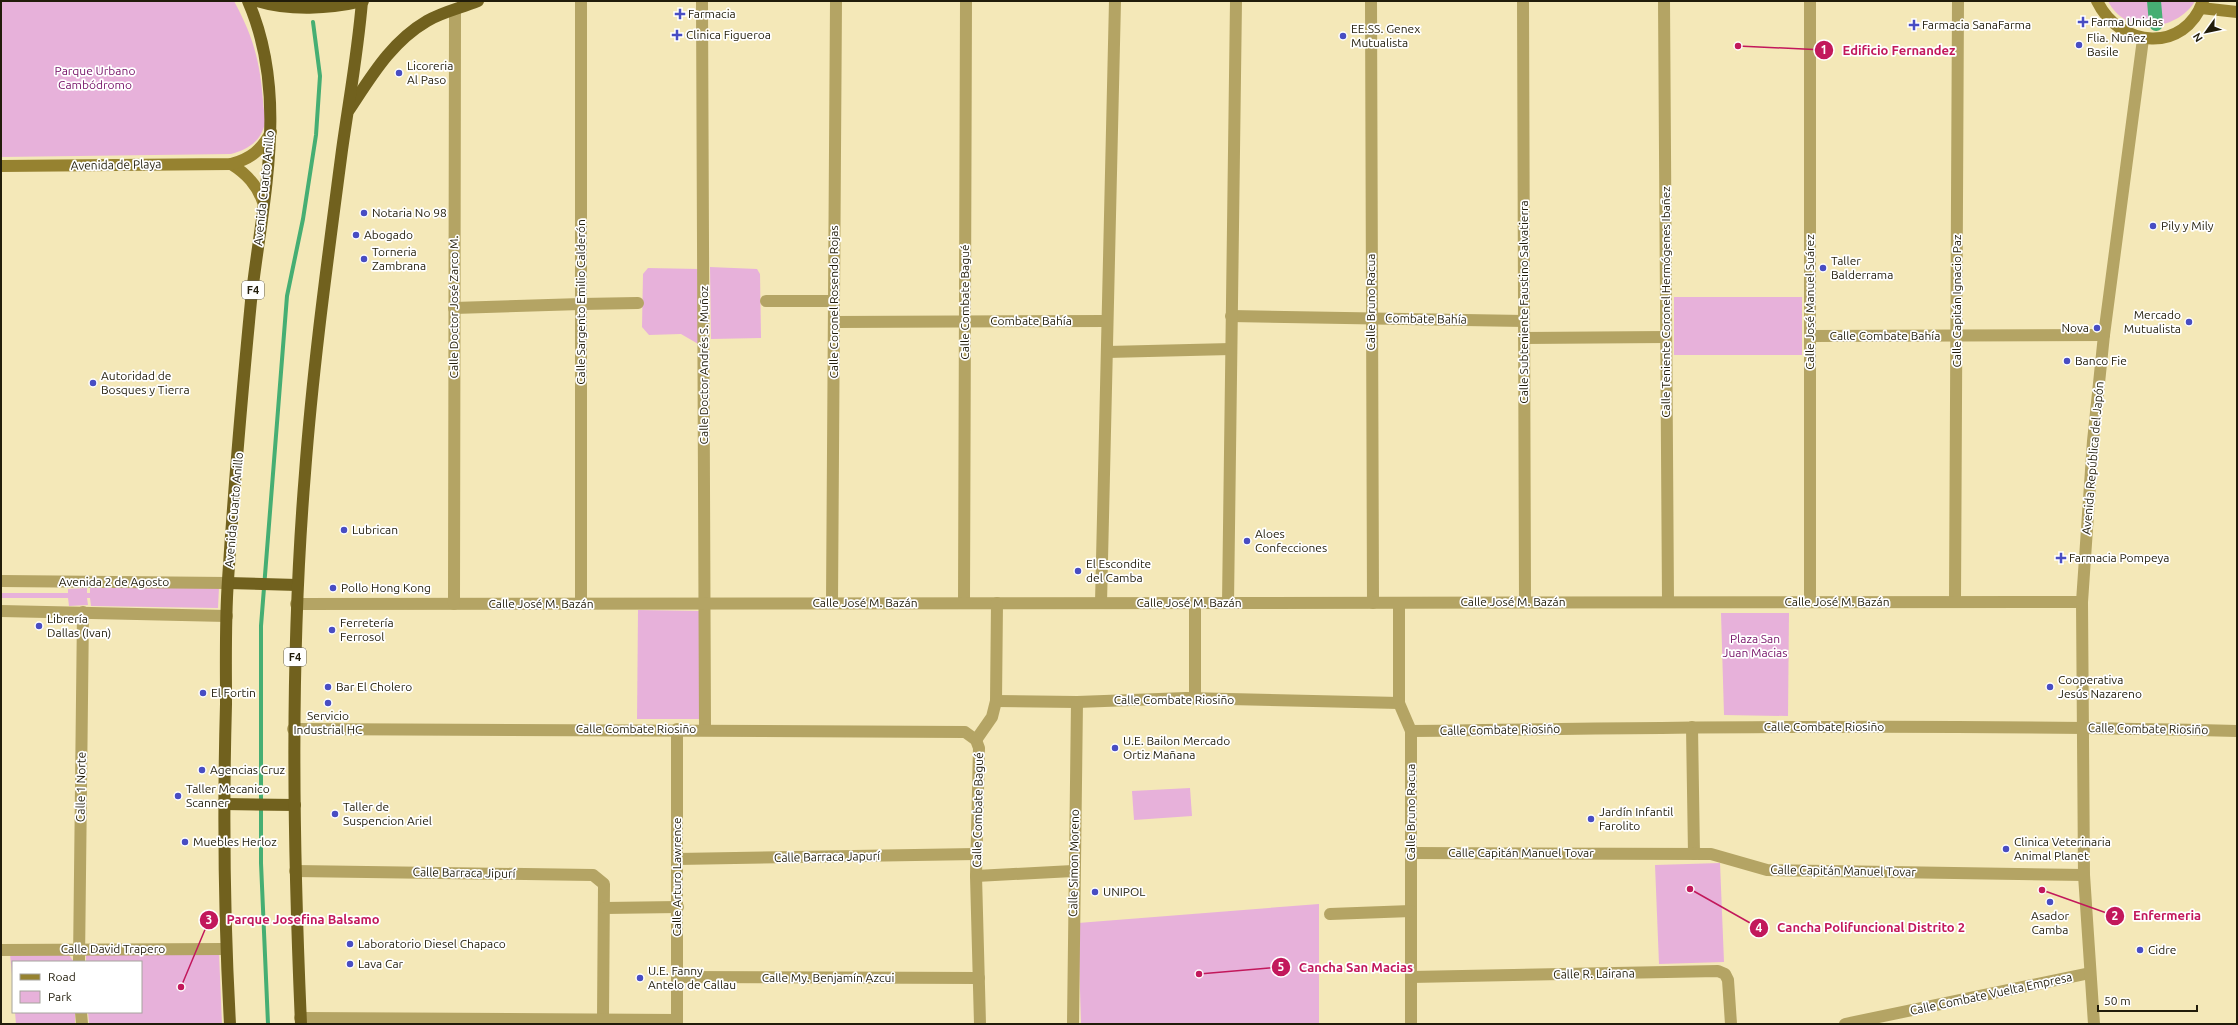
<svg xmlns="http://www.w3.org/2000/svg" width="2238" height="1025" font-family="Ubuntu,sans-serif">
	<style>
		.green { fill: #e7b1da }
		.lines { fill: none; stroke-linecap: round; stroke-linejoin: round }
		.stream { stroke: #46ae73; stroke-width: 4 }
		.canal { stroke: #46ae73; stroke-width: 14 }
		.pedestrian { stroke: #b4a464; stroke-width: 12 }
		.minor { stroke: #b4a464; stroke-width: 12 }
		.tertiary { stroke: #b4a464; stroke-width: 12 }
		.secondary { stroke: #968230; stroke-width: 12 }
		.trunk { stroke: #71611e; stroke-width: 12 }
		.poi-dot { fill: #484dc3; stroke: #fff; stroke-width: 1.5 }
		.labels { text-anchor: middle; stroke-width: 3.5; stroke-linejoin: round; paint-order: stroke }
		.shield { fill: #fff; stroke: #646054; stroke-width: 1 }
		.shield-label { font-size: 11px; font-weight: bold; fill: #211c0a }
		.poi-label { font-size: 12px; fill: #211c0a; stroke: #fff; text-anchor: start }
		.park-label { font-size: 12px; fill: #751066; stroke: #fff }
		.street-label { font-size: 12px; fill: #211c0a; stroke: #fff }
		.leader { fill: none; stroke: #c2185b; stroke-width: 1.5 }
		.callout-dot { fill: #c2185b; stroke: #fff; stroke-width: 1.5 }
		.mark-label { font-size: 12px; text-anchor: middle; font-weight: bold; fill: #fff }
		.callout-label { font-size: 13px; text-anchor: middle; font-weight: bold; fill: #c2185b; stroke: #fff; stroke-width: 3.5; stroke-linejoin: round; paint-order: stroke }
	</style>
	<rect width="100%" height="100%" fill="#f4e8b8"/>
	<g class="green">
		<path d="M 1,1 L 234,1 C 253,36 260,61 263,101 C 263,108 266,117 265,123 C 261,142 247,150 231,154 L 1,157 Z"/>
		<path d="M 2108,1 L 2195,1 C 2177,32 2125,36 2108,1 Z"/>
		<path d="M 710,267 L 757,269 L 760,274 L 761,338 L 711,339 Z"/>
		<path d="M 648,268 L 699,269 L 700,345 L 681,334 L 649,335 L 642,327 L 643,274 Z"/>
		<rect x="1674" y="297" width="128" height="58"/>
		<path d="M 87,588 L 87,593 L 90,593 L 90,588 L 219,588 L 218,608 L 91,606 L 90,598 L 87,598 L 88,605 L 69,606 L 68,598 L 1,598 L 1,593 L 68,593 L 68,589 Z"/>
		<path d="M 638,610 L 701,611 L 700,719 L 637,719 Z"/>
		<path d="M 1721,613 L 1789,613 L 1788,716 L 1724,715 Z"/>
		<path d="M 1190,788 L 1192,816 L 1134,820 L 1132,791 Z"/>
		<path d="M 1720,863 L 1724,962 L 1659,964 L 1655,865 Z"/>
		<path d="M 1319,904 L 1319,1024 L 1081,1024 L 1078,923 Z"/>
		<path d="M 219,953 L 222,1024 L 89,1024 L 88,1012 L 141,1012 L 141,962 L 86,962 L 86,955 Z"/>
		<path d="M 10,954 L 69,955 L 74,962 L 13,962 L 13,985 Z"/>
		<path d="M 15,1012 L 75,1012 L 75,1024 L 16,1024 Z"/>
	</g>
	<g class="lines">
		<path class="stream" d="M 268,1024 L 261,863 L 261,626 L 287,296 L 303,219 L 316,135 L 320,76 L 313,22"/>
		<path class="canal" d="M 2154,1 L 2156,24"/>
		<g class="pedestrian">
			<path d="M 766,301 L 834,301"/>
			<path d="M 581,304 L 638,303"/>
		</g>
		<g class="minor">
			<path d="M 702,1 L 705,729"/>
			<path d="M 1371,1 L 1373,603"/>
			<path d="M 1523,1 L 1525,602"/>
			<path d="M 1664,1 L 1668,602"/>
			<path d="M 1810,1 L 1810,602"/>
			<path d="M 454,308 L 581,304"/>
			<path d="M 1231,316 L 1524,321"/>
			<path d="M 834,322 L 1107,321"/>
			<path d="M 1810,336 L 2104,335"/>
			<path d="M 1524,338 L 1666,337"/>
			<path d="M 1107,352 L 1231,349"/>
			<path d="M 1955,602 L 1958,1"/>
			<path d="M 832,603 L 836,1"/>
			<path d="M 964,603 L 966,1"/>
			<path d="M 1101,603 L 1115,1"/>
			<path d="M 1228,603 L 1236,1"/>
			<path d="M 1399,603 L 1399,703 L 1411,731 L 1411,1024"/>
			<path d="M 296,604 L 2082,602"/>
			<path d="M 454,604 L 455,11"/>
			<path d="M 581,604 L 581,1"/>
			<path d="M 1195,699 L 1195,603"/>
			<path d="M 996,701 L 1077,702 L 1186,698 L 1399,703"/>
			<path d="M 1692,727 L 1694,854"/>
			<path d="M 293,729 L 965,732 L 976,740 L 979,748 L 976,876 L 980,1024"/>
			<path d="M 1411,731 C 1687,727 1962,724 2237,731"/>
			<path d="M 976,740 L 992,717 L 996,701 L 997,603"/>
			<path d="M 1411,853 L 1711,854 L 1767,870 L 2084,875"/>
			<path d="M 677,859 L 976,854"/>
			<path d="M 295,871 L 593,875 L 604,884 L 603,1019"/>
			<path d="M 976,876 L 1073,871"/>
			<path d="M 605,908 L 678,907"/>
			<path d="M 1330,914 L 1411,911"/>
			<path d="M 1,950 L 225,949"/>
			<path d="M 79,962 L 83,612"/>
			<path d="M 678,977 L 979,978"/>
			<path d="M 1411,977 L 1718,971 L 1725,974 L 1728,980 L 1731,1024"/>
			<path d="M 81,1012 L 82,1024"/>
			<path d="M 300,1018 L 677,1020"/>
			<path d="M 677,1024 L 677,729"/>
			<path d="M 1073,1024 L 1077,702"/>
			<path d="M 1845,1024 L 2090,973"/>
		</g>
		<g class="tertiary">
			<path d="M 1,581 L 228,583"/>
			<path d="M 1,611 L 227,616"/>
			<path d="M 2094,1024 L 2084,875 L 2082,602 L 2093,441 L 2104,335 L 2143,39"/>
		</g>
		<g class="secondary">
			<path d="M 2097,1 C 2120,49 2185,53 2203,1"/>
			<path d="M 2201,8 L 2237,12"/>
			<path d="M 231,164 C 247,174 257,185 263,202"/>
			<path d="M 1,166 L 231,164 C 250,159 262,150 271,132"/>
		</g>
		<g class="trunk">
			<path d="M 257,1 C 290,11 329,9 363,1"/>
			<path d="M 349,110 C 371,77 391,42 427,21 C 442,12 461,8 478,1"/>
			<path d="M 228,583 L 297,585"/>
			<path d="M 223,804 L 295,805"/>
			<path d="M 230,1024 C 224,917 223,811 226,704 C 226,662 225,621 228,580 C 234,487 242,394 251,301 C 262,202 290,97 248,1"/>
			<path d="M 301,1024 C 293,840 290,656 305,473 C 313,365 328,257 342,150 C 349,100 358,51 362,1"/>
		</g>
	</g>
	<g class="poi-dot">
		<path d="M678 8h4v4h4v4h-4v4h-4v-4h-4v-4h4z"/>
		<path d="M2081 16h4v4h4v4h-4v4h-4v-4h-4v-4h4z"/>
		<path d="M1912 19h4v4h4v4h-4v4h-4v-4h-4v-4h4z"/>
		<path d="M675 29h4v4h4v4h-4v4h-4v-4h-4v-4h4z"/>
		<circle cx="1343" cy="36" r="4"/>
		<circle cx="2079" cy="45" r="4"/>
		<circle cx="399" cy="73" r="4"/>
		<circle cx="364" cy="213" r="4"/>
		<circle cx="2153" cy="226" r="4"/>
		<circle cx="356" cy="235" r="4"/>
		<circle cx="364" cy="259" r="4"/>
		<circle cx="1823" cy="268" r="4"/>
		<circle cx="2189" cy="322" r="4"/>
		<circle cx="2097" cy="328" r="4"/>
		<circle cx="2067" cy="361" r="4"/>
		<circle cx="93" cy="383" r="4"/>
		<circle cx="344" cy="530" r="4"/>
		<circle cx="1247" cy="541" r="4"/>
		<path d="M2059 552h4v4h4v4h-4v4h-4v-4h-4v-4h4z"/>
		<circle cx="1078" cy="571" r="4"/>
		<circle cx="333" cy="588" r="4"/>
		<circle cx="39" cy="626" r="4"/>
		<circle cx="332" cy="630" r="4"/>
		<circle cx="328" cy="687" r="4"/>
		<circle cx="2050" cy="687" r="4"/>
		<circle cx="203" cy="693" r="4"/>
		<circle cx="328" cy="703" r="4"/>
		<circle cx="1115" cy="748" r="4"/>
		<circle cx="202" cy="770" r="4"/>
		<circle cx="178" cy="796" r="4"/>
		<circle cx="335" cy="814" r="4"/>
		<circle cx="1591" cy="819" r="4"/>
		<circle cx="185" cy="842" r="4"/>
		<circle cx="2006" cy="849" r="4"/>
		<circle cx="1095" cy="892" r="4"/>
		<circle cx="2050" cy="902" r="4"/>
		<circle cx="350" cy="944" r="4"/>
		<circle cx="2140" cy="950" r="4"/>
		<circle cx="350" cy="964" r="4"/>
		<circle cx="640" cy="978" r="4"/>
	</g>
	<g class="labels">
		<g class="shield">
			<rect x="242" y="281" width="22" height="18" rx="3"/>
			<rect x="284" y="648" width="22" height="18" rx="3"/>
		</g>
		<g class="shield-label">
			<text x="253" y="294">F4</text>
			<text x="295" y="661">F4</text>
		</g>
		<g class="poi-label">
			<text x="688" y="18">Farmacia</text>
			<text x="2091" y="26">Farma Unidas</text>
			<text x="1922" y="29">Farmacia SanaFarma</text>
			<text x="1351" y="33">EE.SS. Genex<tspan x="1351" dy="14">Mutualista</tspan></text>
			<text x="686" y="39">Clinica Figueroa</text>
			<text x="2087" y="42">Flia. Nuñez<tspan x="2087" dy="14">Basile</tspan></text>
			<text x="407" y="70">Licoreria<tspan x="407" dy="14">Al Paso</tspan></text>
			<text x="372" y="217">Notaria No 98</text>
			<text x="2161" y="230">Pily y Mily</text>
			<text x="364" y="239">Abogado</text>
			<text x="372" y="256">Torneria<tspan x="372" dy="14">Zambrana</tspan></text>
			<text x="1831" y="265">Taller<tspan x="1831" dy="14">Balderrama</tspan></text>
			<text x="2181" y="319" text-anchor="end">Mercado<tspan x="2181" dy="14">Mutualista</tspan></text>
			<text x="2089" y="332" text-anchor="end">Nova</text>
			<text x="2075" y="365">Banco Fie</text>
			<text x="101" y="380">Autoridad de<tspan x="101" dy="14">Bosques y Tierra</tspan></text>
			<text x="352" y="534">Lubrican</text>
			<text x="1255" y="538">Aloes<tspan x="1255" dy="14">Confecciones</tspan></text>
			<text x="2069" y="562">Farmacia Pompeya</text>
			<text x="1086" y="568">El Escondite<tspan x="1086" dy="14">del Camba</tspan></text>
			<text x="341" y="592">Pollo Hong Kong</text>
			<text x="47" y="623">Librería<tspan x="47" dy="14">Dallas (Ivan)</tspan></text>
			<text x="340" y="627">Ferretería<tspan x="340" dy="14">Ferrosol</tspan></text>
			<text x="2058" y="684">Cooperativa<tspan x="2058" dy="14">Jesús Nazareno</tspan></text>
			<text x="336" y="691">Bar El Cholero</text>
			<text x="211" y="697">El Fortin</text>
			<text x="328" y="720" text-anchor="middle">Servicio<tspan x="328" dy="14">Industrial HC</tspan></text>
			<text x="1123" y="745">U.E. Bailon Mercado<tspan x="1123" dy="14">Ortiz Mañana</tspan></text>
			<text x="210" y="774">Agencias Cruz</text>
			<text x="186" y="793">Taller Mecanico<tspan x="186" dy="14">Scanner</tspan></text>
			<text x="343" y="811">Taller de<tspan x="343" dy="14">Suspencion Ariel</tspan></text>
			<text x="1599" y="816">Jardín Infantil<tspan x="1599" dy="14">Farolito</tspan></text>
			<text x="193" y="846">Muebles Herloz</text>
			<text x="2014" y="846">Clinica Veterinaria<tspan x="2014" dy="14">Animal Planet</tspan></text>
			<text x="1103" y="896">UNIPOL</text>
			<text x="2050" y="920" text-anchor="middle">Asador<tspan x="2050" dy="14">Camba</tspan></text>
			<text x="358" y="948">Laboratorio Diesel Chapaco</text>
			<text x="2148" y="954">Cidre</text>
			<text x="358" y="968">Lava Car</text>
			<text x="648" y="975">U.E. Fanny<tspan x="648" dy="14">Antelo de Callau</tspan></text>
		</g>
		<g class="park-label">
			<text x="95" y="75">Parque Urbano<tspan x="95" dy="14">Cambódromo</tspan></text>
			<text x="1755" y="643">Plaza San<tspan x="1755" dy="14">Juan Macias</tspan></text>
		</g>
		<g class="street-label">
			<text transform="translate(116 165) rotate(-1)" y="4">Avenida de Playa</text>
			<text transform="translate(264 188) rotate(-84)" y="4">Avenida Cuarto Anillo</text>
			<text transform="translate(1957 301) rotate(-90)" y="4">Calle Capitán Ignacio Paz</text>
			<text transform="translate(581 302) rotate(-90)" y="4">Calle Sargento Emilio Calderón</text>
			<text transform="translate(834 302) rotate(-90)" y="4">Calle Coronel Rosendo Rojas</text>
			<text transform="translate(965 302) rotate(-90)" y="4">Calle Combate Bagué</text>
			<text transform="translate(1371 302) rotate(-90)" y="4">Calle Bruno Racua</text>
			<text transform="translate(1524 302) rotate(-90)" y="4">Calle Subteniente Faustino Salvatierra</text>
			<text transform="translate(1666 302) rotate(-90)" y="4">Calle Teniente Coronel Hermógenes Ibañez</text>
			<text transform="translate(1810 302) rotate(-90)" y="4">Calle José Manuel Suárez</text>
			<text transform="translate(454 307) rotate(-90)" y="4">Calle Doctor José Zarco M.</text>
			<text transform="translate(1426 319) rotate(1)" y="4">Combate Bahía</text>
			<text x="1031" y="325">Combate Bahía</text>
			<text x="1885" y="340">Calle Combate Bahía</text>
			<text transform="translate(704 365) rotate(-90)" y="4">Calle Doctor Andrés S. Muñoz</text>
			<text transform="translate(2093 458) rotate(-85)" y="4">Avenida República del Japón</text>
			<text transform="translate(234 510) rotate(-85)" y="4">Avenida Cuarto Anillo</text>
			<text x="114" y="586">Avenida 2 de Agosto</text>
			<text x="1513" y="606">Calle José M. Bazán</text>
			<text x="1837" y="606">Calle José M. Bazán</text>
			<text x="865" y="607">Calle José M. Bazán</text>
			<text x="1189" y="607">Calle José M. Bazán</text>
			<text x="541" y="608">Calle José M. Bazán</text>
			<text x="1174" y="704">Calle Combate Riosiño</text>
			<text x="1824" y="731">Calle Combate Riosiño</text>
			<text x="636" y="733">Calle Combate Riosiño</text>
			<text transform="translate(2148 729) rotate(1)" y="4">Calle Combate Riosiño</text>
			<text transform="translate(1500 730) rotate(-1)" y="4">Calle Combate Riosiño</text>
			<text transform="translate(81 787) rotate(-89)" y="4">Calle 1 Norte</text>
			<text transform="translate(978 810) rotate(-89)" y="4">Calle Combate Bagué</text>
			<text transform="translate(1411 812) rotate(-90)" y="4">Calle Bruno Racua</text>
			<text x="1521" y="857">Calle Capitán Manuel Tovar</text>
			<text transform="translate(827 857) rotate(-1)" y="4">Calle Barraca Japurí</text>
			<text transform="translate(1074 863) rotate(-89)" y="4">Calle Simon Moreno</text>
			<text transform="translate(1843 871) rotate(1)" y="4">Calle Capitán Manuel Tovar</text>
			<text transform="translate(464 873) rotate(1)" y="4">Calle Barraca Jipurí</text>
			<text transform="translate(677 877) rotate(-90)" y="4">Calle Arturo Lawrence</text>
			<text x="113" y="953">Calle David Trapero</text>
			<text transform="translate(1594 974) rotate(-1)" y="4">Calle R. Lairana</text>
			<text x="828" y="982">Calle My. Benjamín Azcui</text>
			<text transform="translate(1991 994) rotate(-12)" y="4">Calle Combate Vuelta Empresa</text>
		</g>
	</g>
	<path class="leader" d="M1738 46L1824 50M2042 890L2115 916M181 987L209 920M1690 889L1759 928M1199 974L1281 967"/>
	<g class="callout-dot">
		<circle cx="1738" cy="46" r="4"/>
		<circle cx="2042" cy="890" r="4"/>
		<circle cx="181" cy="987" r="4"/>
		<circle cx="1690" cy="889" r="4"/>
		<circle cx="1199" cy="974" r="4"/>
		<circle cx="1824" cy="50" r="10"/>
		<circle cx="2115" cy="916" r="10"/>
		<circle cx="209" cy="920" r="10"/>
		<circle cx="1759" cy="928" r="10"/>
		<circle cx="1281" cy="967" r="10"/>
	</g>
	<g class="mark-label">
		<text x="1824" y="54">1</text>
		<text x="2115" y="920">2</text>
		<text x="209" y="924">3</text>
		<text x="1759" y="932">4</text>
		<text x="1281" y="971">5</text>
	</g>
	<g class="callout-label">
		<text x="1899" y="55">Edificio Fernandez</text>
		<text x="2167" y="920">Enfermeria</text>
		<text x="303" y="924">Parque Josefina Balsamo</text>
		<text x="1871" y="932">Cancha Polifuncional Distrito 2</text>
		<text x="1356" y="972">Cancha San Macias</text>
	</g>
	<rect width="2238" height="1025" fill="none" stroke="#211c0a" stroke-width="4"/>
	<rect x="12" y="961" width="130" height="52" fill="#ffffff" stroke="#a6a49d"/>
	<rect x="20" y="974" width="20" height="6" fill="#968230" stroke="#a6a49d"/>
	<text x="48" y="981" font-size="12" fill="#211c0a">Road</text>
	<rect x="20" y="991" width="20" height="12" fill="#e7b1da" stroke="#a6a49d"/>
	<text x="48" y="1001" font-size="12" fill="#211c0a">Park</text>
	<g transform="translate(2206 32) rotate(237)" stroke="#ffffff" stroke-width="3" paint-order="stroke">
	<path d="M0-3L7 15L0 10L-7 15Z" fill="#211c0a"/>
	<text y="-6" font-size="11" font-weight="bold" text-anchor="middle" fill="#211c0a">N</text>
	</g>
	<path d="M2098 1005v6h99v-6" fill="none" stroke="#211c0a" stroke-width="2"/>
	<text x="2104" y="1005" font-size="12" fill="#211c0a" stroke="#ffffff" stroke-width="3" paint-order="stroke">50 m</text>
</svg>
